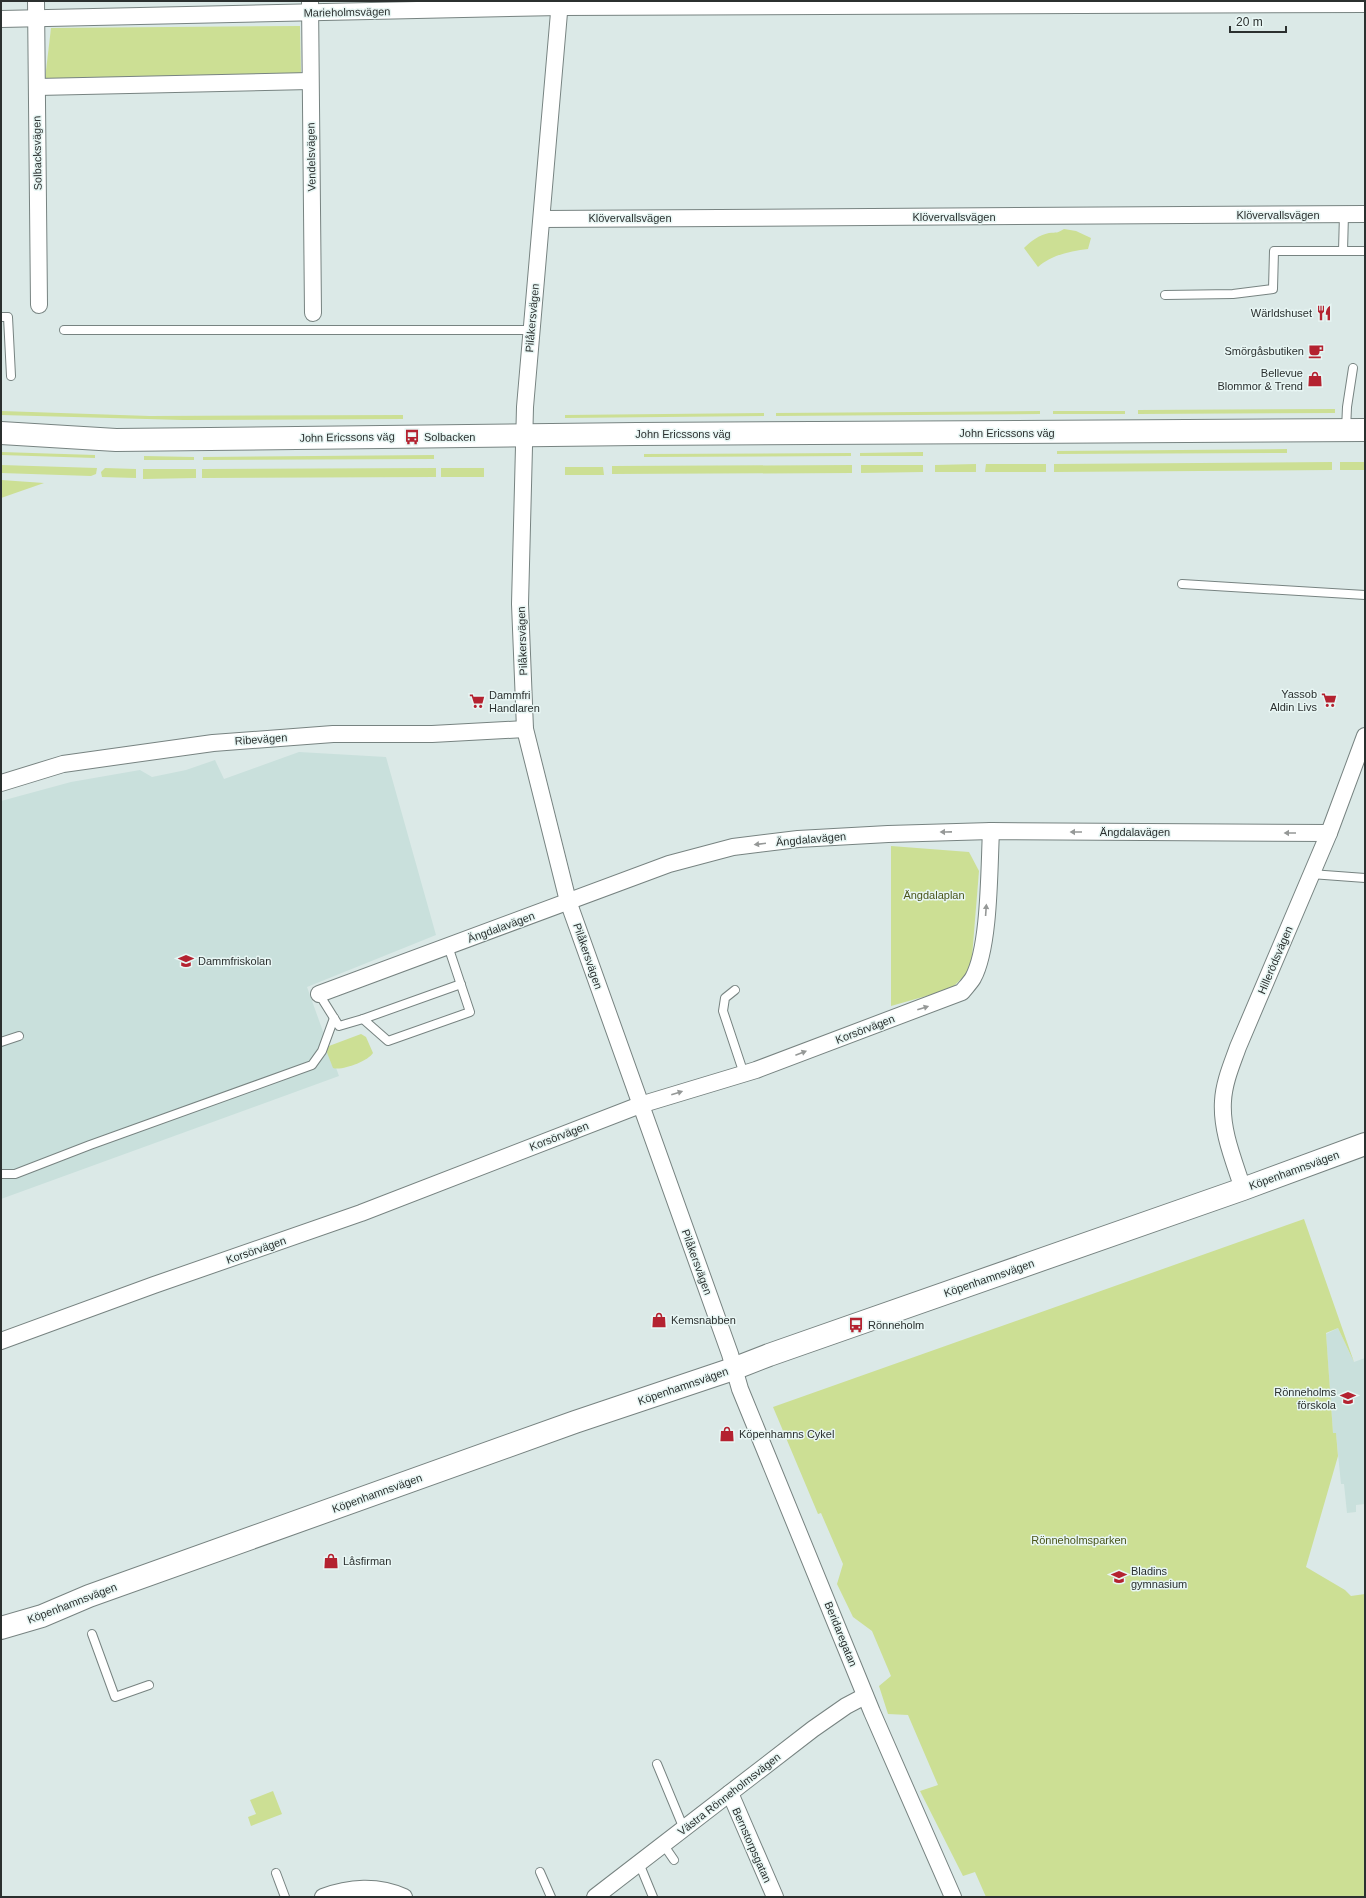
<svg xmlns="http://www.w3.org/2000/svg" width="1366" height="1898" font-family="Arial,sans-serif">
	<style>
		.built { fill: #c9e0dc }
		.green { fill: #ccdf94 }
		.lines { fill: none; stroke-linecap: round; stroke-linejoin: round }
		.lane-casing { stroke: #778381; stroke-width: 10 }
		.street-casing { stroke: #778381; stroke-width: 18 }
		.secondary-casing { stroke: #778381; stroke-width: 24 }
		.lane { stroke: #fff; stroke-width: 8 }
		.street { stroke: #fff; stroke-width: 16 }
		.secondary { stroke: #fff; stroke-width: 22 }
		.oneway { fill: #959897 }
		.labels { text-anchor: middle; stroke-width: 3; stroke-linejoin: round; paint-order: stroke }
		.street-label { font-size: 11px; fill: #2b302f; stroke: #e8f6f4 }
		.poi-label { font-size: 11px; fill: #2b302f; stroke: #e8f6f4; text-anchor: start }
		.park-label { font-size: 11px; fill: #4a561a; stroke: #e8f6f4 }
	</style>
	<rect width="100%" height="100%" fill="#dbe9e7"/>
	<g class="built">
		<path d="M 299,752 L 386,757 L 436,935 L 307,987 L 339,1076 L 1,1199 L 1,801 L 71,782 L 140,770 L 152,777 L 186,770 L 215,760 L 224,779 Z"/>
		<path d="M 1338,1328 L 1354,1362 L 1365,1358 L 1365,1504 L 1356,1505 L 1356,1512 L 1347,1513 L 1344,1484 L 1341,1484 L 1336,1434 L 1333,1433 L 1326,1334 Z"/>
	</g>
	<g class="green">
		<path d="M 300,26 L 301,73 L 45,79 L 51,28 Z"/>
		<path d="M 1064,229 L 1076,231 L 1091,238 L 1088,249 C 1071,251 1051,255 1038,267 L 1024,248 C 1031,241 1039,235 1049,233 C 1057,232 1056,234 1064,229 Z"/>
		<path d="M 1335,409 L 1335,413 L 1138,414 L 1138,410 Z"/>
		<path d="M 1,411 L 150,416 L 403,415 L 403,419 L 183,420 L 1,415 Z"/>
		<path d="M 1040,411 L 1040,414 L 776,416 L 776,413 Z"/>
		<rect x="1053" y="411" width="72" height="3"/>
		<path d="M 764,413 L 764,416 L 565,418 L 565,415 Z"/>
		<path d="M 1287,449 L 1287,453 L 1057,454 L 1057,451 Z"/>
		<path d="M 1,452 L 95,455 L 95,458 L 1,455 Z"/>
		<path d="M 923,452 L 923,456 L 860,456 L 860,453 Z"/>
		<path d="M 851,453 L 851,456 L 644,457 L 644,454 Z"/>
		<path d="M 434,455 L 434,459 L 203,460 L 203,457 Z"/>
		<path d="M 144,456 L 194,457 L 194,460 L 144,460 Z"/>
		<path d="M 1332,462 L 1332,470 L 1054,472 L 1054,464 Z"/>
		<rect x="1340" y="462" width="25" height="8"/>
		<path d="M 976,464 L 976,472 L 935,472 L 935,465 Z"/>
		<path d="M 986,464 L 1046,464 L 1046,472 L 985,472 Z"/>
		<path d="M 1,465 L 97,468 L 96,474 L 91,476 L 1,473 Z"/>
		<path d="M 852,465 L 852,473 L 612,474 L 612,466 Z"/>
		<path d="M 861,465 L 923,465 L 923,472 L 861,473 Z"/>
		<path d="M 565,467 L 603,467 L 604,475 L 565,475 Z"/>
		<path d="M 105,468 L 136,469 L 136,478 L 102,477 L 101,472 Z"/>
		<path d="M 436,468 L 436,477 L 202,478 L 202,469 Z"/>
		<rect x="441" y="468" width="43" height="9"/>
		<path d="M 143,469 L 196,469 L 196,478 L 143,479 Z"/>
		<path d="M 1,480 L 44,483 L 1,498 Z"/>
		<path d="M 891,846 L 969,852 L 979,871 L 971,969 L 951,989 L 891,1006 Z"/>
		<path d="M 361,1034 L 366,1037 L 373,1053 C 368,1061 342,1071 333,1068 L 326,1050 L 329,1046 Z"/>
		<path d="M 1304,1219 L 1354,1362 L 1338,1328 L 1326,1333 L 1333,1433 L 1336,1433 L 1338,1456 L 1306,1567 L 1345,1590 L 1351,1596 L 1365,1594 L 1365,1897 L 986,1897 L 975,1872 L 963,1876 L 920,1791 L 938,1785 L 908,1715 L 888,1714 L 879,1686 L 891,1676 L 872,1631 L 853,1617 L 837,1584 L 843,1564 L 821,1513 L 818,1514 L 773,1407 Z"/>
		<path d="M 273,1791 L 282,1814 L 251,1826 L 248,1817 L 256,1814 L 250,1800 Z"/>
	</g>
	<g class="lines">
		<g class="lane-casing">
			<g id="lane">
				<path d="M 1343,251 L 1344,214"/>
				<path d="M 1165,295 L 1233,294 L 1273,289 L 1274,251 L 1365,251"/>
				<path d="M 1,317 L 8,317 L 11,376"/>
				<path d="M 64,330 L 530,330"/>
				<path d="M 1346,430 L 1347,407 L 1353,368"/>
				<path d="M 1182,584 L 1365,595"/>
				<path d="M 1311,874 L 1365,878"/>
				<path d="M 448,946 L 470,1012 L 388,1041 L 363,1019 L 461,984"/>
				<path d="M 735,990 L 725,998 L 723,1011 L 744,1074"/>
				<path d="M 319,994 L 339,1026 L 363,1019"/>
				<path d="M 1,1042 L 19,1036"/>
				<path d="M 1,1174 L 15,1174 L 90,1145 L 312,1065 L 322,1051 L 334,1018"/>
				<path d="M 92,1634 L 115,1697 L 149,1685"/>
				<path d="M 657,1764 L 684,1829"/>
				<path d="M 663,1844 L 674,1860"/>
				<path d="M 639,1863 L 653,1897"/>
				<path d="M 540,1872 L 551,1897"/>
				<path d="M 276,1873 L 285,1897"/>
			</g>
		</g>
		<g class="street-casing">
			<g id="street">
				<path d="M 36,1 L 39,305"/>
				<path d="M 310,1 L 313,313"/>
				<path d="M 560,1 L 525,407 L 520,604 L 525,729 L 568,901 L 730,1354 L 740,1389 L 872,1712 L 953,1897"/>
				<path d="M 1,19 L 560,7 L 1365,4"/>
				<path d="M 37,87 L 310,81"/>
				<path d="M 542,219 L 1365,214"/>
				<path d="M 1,783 L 63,764 L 213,743 L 333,734 L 432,734 L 525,729"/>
				<path d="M 319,994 L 669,864 L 733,847 L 798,839 L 888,834 L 991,831 L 1329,833"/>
				<path d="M 1243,1189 C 1234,1161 1221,1131 1223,1101 C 1224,1082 1232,1064 1238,1047 L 1329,833 L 1365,736"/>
				<path d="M 1,1341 L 154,1285 L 361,1213 L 640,1105 L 756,1070 L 962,992 C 965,988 970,983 973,978 C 990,947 989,868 991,831"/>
				<path d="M 730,1793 L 775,1897"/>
				<path d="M 323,1897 C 349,1887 378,1885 404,1897"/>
				<path d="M 595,1897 L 813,1729 L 846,1706 L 865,1696"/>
			</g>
		</g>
		<g class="secondary-casing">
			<g id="secondary">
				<path d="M 1,433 L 116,440 L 637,434 L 1365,430"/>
				<path d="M 1,1628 L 42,1616 L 89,1596 L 575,1422 L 733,1369 L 769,1355 L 1243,1189 L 1365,1144"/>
			</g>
		</g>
		<use href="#lane" class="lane"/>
		<use href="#street" class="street"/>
		<use href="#secondary" class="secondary"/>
	</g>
	<defs><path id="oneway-solid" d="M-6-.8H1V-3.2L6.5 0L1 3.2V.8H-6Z"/></defs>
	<g class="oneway">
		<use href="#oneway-solid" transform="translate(946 832) rotate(179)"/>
		<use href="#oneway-solid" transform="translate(1076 832) rotate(-180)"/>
		<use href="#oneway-solid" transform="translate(1290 833) rotate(-180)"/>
		<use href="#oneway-solid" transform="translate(760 844) rotate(173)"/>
		<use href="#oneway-solid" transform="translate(986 910) rotate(-86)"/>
		<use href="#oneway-solid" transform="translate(923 1008) rotate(-18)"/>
		<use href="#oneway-solid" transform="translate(801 1053) rotate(-21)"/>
		<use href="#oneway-solid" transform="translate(677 1093) rotate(-17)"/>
	</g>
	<defs>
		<g id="restaurant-bare" transform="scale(1.2)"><path d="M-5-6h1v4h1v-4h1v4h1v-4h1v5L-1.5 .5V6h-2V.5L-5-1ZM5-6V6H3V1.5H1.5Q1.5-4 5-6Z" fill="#b42230" stroke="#e8f6f4" stroke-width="2.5" paint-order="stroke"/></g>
		<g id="cafe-bare" transform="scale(1.2)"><path d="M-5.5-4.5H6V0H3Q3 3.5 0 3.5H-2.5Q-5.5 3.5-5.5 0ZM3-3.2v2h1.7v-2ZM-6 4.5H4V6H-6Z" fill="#b42230" stroke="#e8f6f4" stroke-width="2.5" paint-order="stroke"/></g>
		<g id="shop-bare" transform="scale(1.2)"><path d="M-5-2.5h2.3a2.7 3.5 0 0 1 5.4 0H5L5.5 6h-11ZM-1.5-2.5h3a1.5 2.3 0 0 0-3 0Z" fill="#b42230" stroke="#e8f6f4" stroke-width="2.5" paint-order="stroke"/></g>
		<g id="bus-bare" transform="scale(1.2)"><path d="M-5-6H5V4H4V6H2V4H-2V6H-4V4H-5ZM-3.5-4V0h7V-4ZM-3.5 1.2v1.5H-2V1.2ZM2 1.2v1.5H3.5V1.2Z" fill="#b42230" stroke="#e8f6f4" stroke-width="2.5" paint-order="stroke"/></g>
		<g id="supermarket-bare" transform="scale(1.2)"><path d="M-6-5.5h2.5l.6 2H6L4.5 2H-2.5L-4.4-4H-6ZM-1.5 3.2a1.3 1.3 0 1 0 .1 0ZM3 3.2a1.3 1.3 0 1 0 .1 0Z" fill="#b42230" stroke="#e8f6f4" stroke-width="2.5" paint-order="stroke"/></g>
		<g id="school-bare" transform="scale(1.2)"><path d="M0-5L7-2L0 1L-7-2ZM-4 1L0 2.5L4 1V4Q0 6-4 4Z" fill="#b42230" stroke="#e8f6f4" stroke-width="2.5" paint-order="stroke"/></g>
	</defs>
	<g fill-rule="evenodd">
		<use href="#restaurant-bare" x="1324" y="313"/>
		<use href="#cafe-bare" x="1316" y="351"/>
		<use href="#shop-bare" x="1315" y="379"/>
		<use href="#bus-bare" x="412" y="437"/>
		<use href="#supermarket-bare" x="1329" y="700"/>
		<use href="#supermarket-bare" x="477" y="701"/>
		<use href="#school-bare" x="186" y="961"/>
		<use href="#shop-bare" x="659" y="1320"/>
		<use href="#bus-bare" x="856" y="1325"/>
		<use href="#school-bare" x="1348" y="1398"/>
		<use href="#shop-bare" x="727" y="1434"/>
		<use href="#shop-bare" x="331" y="1561"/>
		<use href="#school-bare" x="1119" y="1577"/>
	</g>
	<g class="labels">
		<g class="street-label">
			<text transform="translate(347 12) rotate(-1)" y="4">Marieholmsvägen</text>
			<text transform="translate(37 153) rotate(-91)" y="4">Solbacksvägen</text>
			<text transform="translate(311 157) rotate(-91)" y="4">Vendelsvägen</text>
			<text x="1278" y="219">Klövervallsvägen</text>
			<text x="954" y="221">Klövervallsvägen</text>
			<text x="630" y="222">Klövervallsvägen</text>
			<text transform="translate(532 318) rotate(-85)" y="4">Pilåkersvägen</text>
			<text x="1007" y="437">John Ericssons väg</text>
			<text x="683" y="438">John Ericssons väg</text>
			<text transform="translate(347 437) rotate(-1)" y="4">John Ericssons väg</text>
			<text transform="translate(522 641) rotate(-92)" y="4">Pilåkersvägen</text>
			<text transform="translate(261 739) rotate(-4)" y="4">Ribevägen</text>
			<text x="1135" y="836">Ängdalavägen</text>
			<text transform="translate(811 839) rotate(-5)" y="4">Ängdalavägen</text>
			<text transform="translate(501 927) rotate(-20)" y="4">Ängdalavägen</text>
			<text transform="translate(588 956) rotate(71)" y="4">Pilåkersvägen</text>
			<text transform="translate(1275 960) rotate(-67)" y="4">Hillerödsvägen</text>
			<text transform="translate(865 1029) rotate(-21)" y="4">Korsörvägen</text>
			<text transform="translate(559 1136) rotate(-21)" y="4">Korsörvägen</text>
			<text transform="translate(1294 1170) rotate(-20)" y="4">Köpenhamnsvägen</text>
			<text transform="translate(256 1250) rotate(-19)" y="4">Korsörvägen</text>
			<text transform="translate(697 1262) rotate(70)" y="4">Pilåkersvägen</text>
			<text transform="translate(989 1278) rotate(-19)" y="4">Köpenhamnsvägen</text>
			<text transform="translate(683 1386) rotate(-19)" y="4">Köpenhamnsvägen</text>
			<text transform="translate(377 1493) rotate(-20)" y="4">Köpenhamnsvägen</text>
			<text transform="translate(72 1603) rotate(-21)" y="4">Köpenhamnsvägen</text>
			<text transform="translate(841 1634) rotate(68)" y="4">Beridaregatan</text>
			<text transform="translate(729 1794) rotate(-38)" y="4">Västra Rönneholmsvägen</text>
			<text transform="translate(752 1845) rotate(66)" y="4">Bernstorpsgatan</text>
		</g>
		<g class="poi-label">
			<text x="1312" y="317" text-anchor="end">Wärldshuset</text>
			<text x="1304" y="355" text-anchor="end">Smörgåsbutiken</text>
			<text x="1303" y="377" text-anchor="end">Bellevue<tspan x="1303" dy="13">Blommor &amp; Trend</tspan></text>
			<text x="424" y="441">Solbacken</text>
			<text x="1317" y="698" text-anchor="end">Yassob<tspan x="1317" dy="13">Aldin Livs</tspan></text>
			<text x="489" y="699">Dammfri<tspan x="489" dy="13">Handlaren</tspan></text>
			<text x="198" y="965">Dammfriskolan</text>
			<text x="671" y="1324">Kemsnabben</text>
			<text x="868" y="1329">Rönneholm</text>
			<text x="1336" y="1396" text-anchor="end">Rönneholms<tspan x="1336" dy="13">förskola</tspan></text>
			<text x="739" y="1438">Köpenhamns Cykel</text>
			<text x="343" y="1565">Låsfirman</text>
			<text x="1131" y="1575">Bladins<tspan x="1131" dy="13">gymnasium</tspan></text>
		</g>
		<g class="park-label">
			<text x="934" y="899">Ängdalaplan</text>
			<text x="1079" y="1544">Rönneholmsparken</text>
		</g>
	</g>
	<rect width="1366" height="1898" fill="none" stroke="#2b302f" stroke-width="4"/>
	<path d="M1230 26v6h56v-6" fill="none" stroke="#2b302f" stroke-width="2"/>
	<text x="1236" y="26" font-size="12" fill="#2b302f" stroke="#e8f6f4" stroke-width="3" paint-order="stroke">20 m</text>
</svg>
